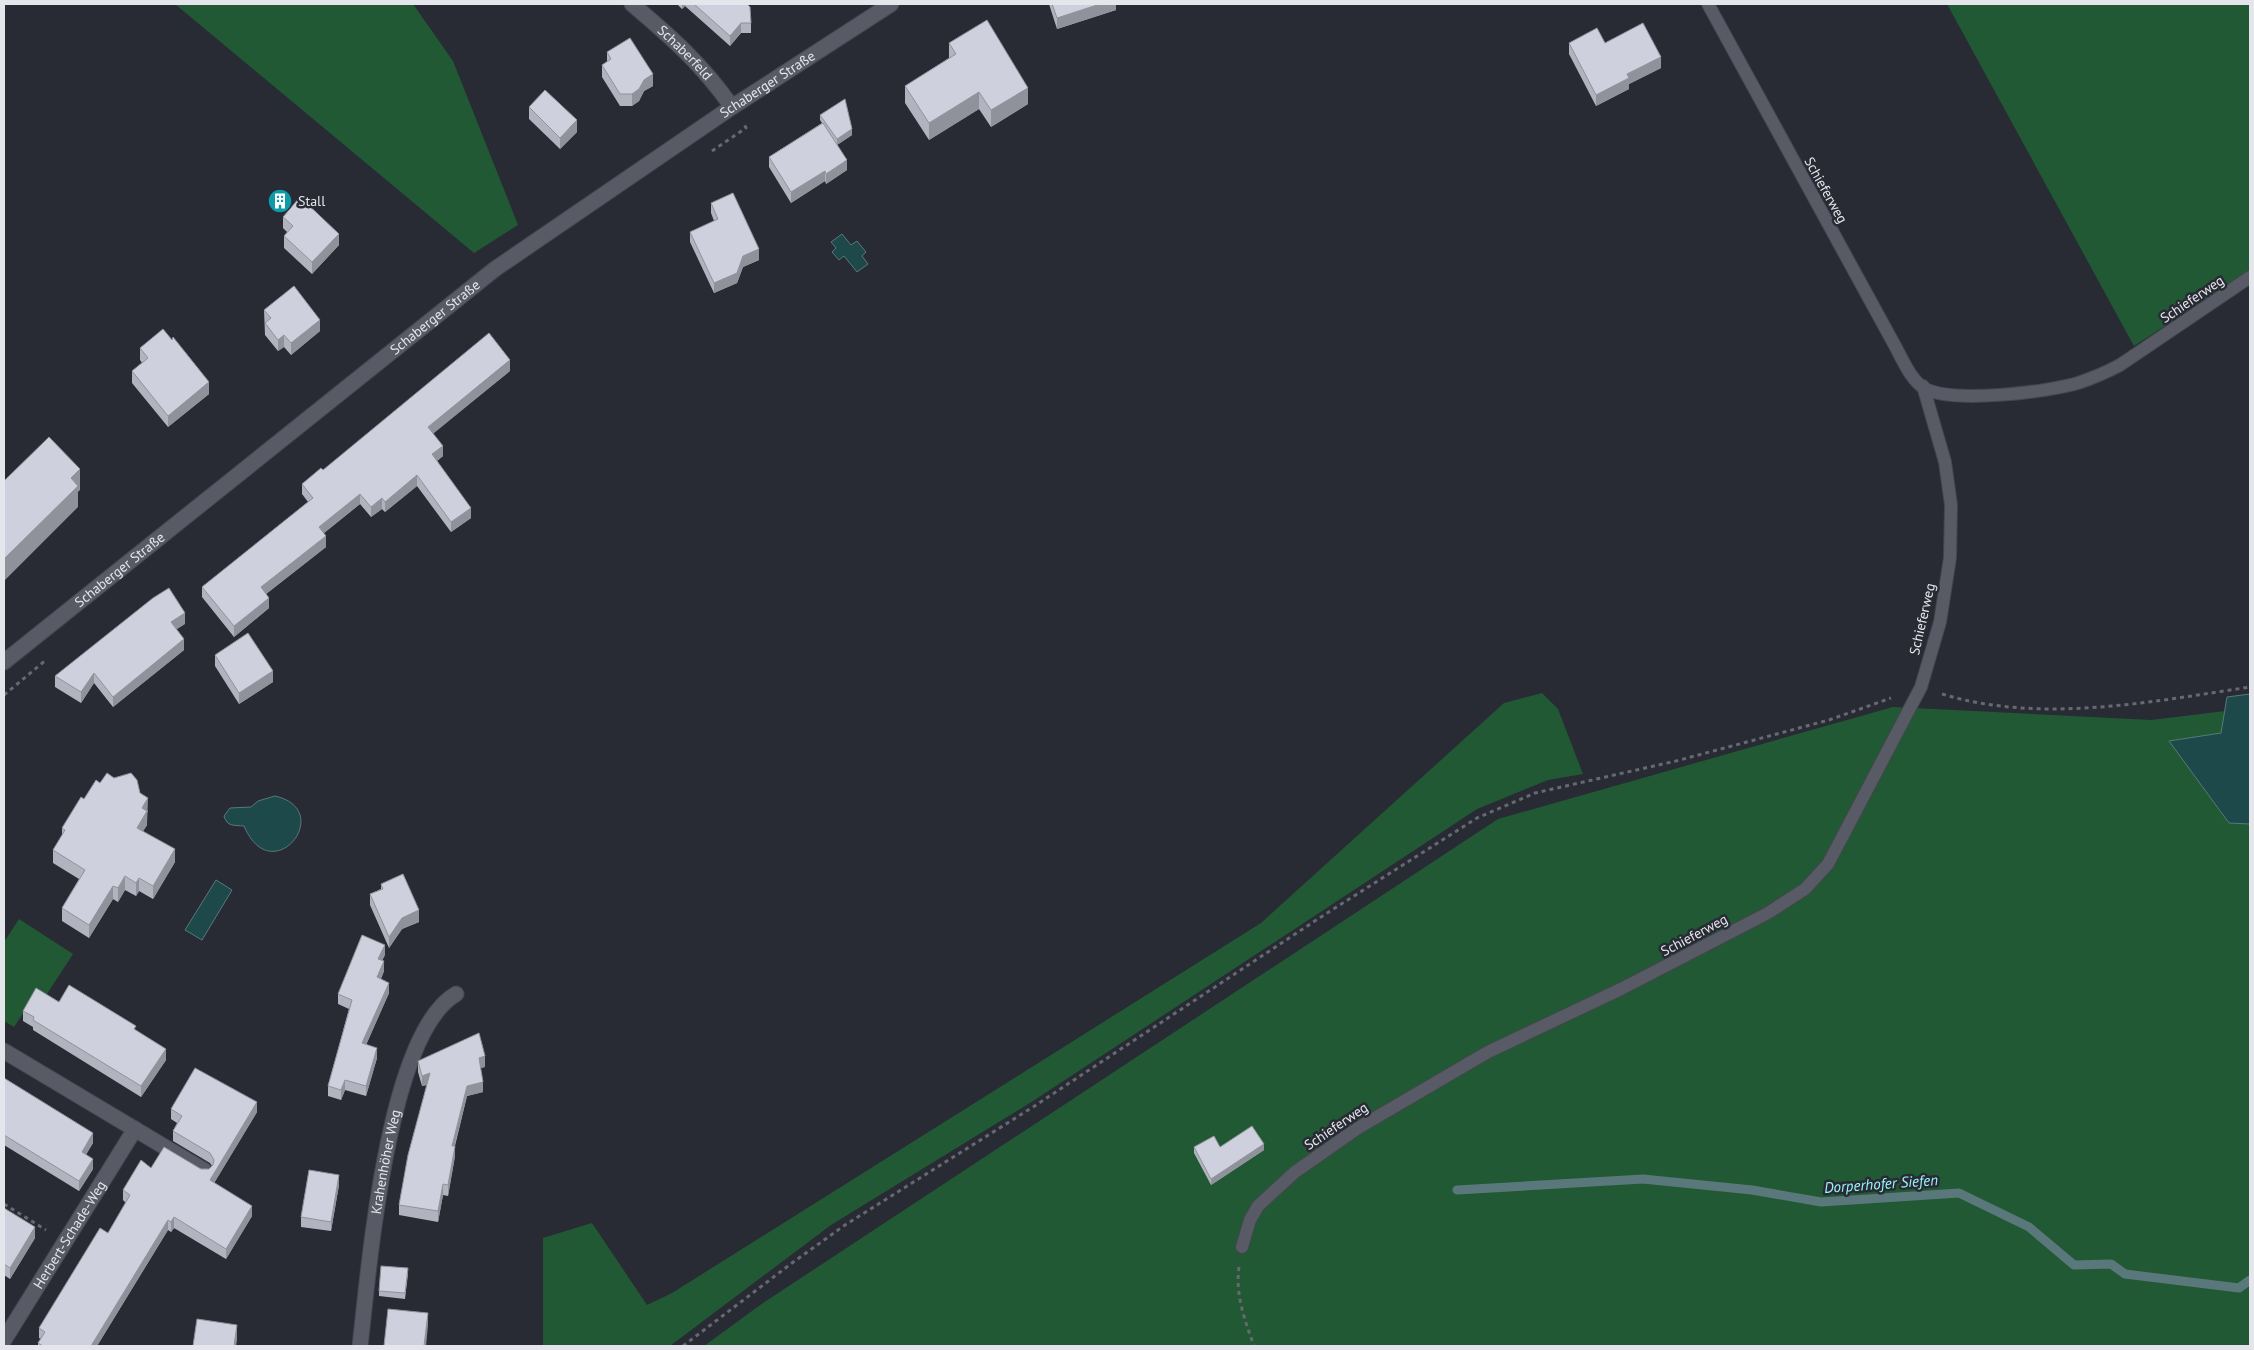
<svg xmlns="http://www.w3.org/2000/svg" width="2254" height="1350" font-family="'PT Sans',sans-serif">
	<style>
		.green { fill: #215935 }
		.water { fill: #1e494a; stroke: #5a787b }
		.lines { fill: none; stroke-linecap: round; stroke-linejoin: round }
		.stream { stroke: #5a787b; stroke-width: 9 }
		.lane-casing { stroke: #44464d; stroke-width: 14 }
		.street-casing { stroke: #44464d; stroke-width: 17 }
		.path { stroke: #676971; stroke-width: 3; stroke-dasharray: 4 4; stroke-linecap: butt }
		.lane { stroke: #585b65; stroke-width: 12 }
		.street { stroke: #585b65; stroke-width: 15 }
		.wall { fill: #b1b4be }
		.shaded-wall { fill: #90929b }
		.building { fill: #ced1dd; stroke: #90929b }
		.labels { text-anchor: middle; stroke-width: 5; stroke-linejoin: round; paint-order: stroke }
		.street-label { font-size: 14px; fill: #e5e6ec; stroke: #282b34 }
		.poi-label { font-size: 14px; fill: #e5e6ec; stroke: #282b34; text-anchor: start }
		.water-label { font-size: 15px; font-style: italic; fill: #99f6f9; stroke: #282b34 }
	</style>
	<rect width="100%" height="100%" fill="#282b34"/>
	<g class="green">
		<path d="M 175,4 L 413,4 L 453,61 L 518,225 L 474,253 Z"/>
		<path d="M 1947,4 L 2250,4 L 2250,271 L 2134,346 Z"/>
		<path d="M 1542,693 L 1558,709 L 1583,774 L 1548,780 L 1477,809 L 1033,1101 L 831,1225 L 670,1346 L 543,1346 L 543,1238 L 592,1223 L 647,1305 L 672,1293 L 1261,923 L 1504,703 Z"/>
		<path d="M 1893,707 L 2151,720 L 2250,708 L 2250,1346 L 704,1346 L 763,1303 L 1498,819 Z"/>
		<path d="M 19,919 L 73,954 L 45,997 L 37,992 L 14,1027 L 4,1021 L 4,942 Z"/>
	</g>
	<g class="water">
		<path d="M 842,234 L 851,245 L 857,241 L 866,252 L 862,256 L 868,264 L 857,272 L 844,256 L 839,260 L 832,252 L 836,248 L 831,242 Z"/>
		<path d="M 2250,694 L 2250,824 L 2229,823 L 2169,741 L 2221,733 L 2227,697 Z"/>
		<path d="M 275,796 C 337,810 272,892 244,826 C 234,825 227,827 224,816 L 230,808 L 251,807 L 258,801 Z"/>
		<path d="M 216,880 L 232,890 L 202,940 L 185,930 Z"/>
	</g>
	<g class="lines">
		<path class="stream" d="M 1457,1190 L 1643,1179 L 1752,1190 L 1821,1202 L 1959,1193 L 2029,1227 L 2074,1265 L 2111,1264 L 2125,1274 L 2239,1288 L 2250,1280"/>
		<g class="lane-casing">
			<g id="lane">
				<path d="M 1708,4 L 1894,344 C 1902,358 1910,379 1924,388 C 1951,404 2048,392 2078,383 C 2093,378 2107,372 2120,365 L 2250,277"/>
				<path d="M 1242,1247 L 1250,1220 L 1258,1206 L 1295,1172 L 1358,1128 L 1488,1052 L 1621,989 L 1768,913 L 1805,889 L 1828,864 L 1921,687 L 1940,622 L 1950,558 L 1951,505 L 1945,462 L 1923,386"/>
			</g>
		</g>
		<g class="street-casing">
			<g id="street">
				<path id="s1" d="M 632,4 C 671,37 702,64 732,107"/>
				<path id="s2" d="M 4,662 L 495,269 L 732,107 L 891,4"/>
				<path d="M 4,1051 L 205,1171"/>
				<path id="s3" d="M 4,1340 L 135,1129"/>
				<path id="s4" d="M 360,1346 C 369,1269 387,1034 456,994"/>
			</g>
		</g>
		<g class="path">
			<path d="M 712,151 L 746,128 L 744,124"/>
			<path d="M 1942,694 C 2040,724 2150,702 2250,687"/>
			<path d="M 4,695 L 46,660"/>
			<path d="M 4,1204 L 46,1230"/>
			<path d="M 1239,1267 C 1235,1294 1245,1321 1254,1346"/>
			<path d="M 683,1346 L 792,1263 L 845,1225 L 1033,1107 L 1324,915 L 1477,818 L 1535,793 L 1676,761 L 1829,720 L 1891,698"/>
		</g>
		<use href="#lane" class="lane"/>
		<use href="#street" class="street"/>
	</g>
	<g class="wall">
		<path d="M 677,4 L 748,4 L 751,23 L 751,33 L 741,33 L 730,46 L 685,6 L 682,9 Z"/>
		<path d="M 1049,4 L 1116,4 L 1116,10 L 1057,29 Z"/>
		<path d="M 949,43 L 1028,104 L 991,127 L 979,109 L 929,140 L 905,103 L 905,86 L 949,58 Z"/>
		<path d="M 1569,43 L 1605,43 L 1661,68 L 1629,84 L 1629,89 L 1596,106 L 1569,54 Z"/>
		<path d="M 607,52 L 653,86 L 644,91 L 639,101 L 632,106 L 620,106 L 602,77 L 602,65 L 607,62 Z"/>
		<path d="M 529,107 L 577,132 L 560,149 L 529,119 Z"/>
		<path d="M 820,115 L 852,135 L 837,145 L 847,170 L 826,184 L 825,181 L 791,203 L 769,167 L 769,157 L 822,123 L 820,120 Z"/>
		<path d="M 711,203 L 759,260 L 743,267 L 737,283 L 714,293 L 690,242 L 690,232 L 714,221 L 711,213 Z"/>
		<path d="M 283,217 L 339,245 L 312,274 L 284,248 L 284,236 L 287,232 L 283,228 Z"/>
		<path d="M 264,310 L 320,331 L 291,355 L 284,347 L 278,351 L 265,335 Z"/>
		<path d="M 140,348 L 209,394 L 168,427 L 132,383 L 132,371 L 142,363 L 140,360 Z"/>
		<path d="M 510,371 L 433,433 L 443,456 L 437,461 L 471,518 L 451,532 L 417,486 L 385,512 L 382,509 L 371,517 L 360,504 L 324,533 L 326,547 L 266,594 L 269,608 L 234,637 L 202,597 L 202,587 L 308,502 L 302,494 L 302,484 L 323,470 Z"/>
		<path d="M 185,624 L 176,629 L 184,650 L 113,707 L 94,683 L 81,703 L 55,687 L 55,676 Z"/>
		<path d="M 215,655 L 273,682 L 239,704 L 215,666 Z"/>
		<path d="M 114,778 L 148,811 L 147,813 L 147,825 L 143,831 L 175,862 L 153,899 L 139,891 L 136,896 L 125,890 L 118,902 L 113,899 L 89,938 L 62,921 L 62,908 L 79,879 L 53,863 L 53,850 L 62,836 L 62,828 L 84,799 L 100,783 Z"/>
		<path d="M 381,884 L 419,922 L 402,929 L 389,948 L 370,905 L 370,894 L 381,889 Z"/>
		<path d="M 385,955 L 382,960 L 384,971 L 381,979 L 389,993 L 366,1045 L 377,1058 L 366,1096 L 345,1090 L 341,1100 L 328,1096 L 328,1086 L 349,1009 L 338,1004 L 338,994 Z"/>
		<path d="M 59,1002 L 136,1030 L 166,1060 L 141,1097 L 33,1030 L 33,1027 L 23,1021 L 23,1011 Z"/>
		<path d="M 418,1061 L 485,1067 L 480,1068 L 483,1092 L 467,1096 L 455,1146 L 455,1156 L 448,1196 L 443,1195 L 438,1222 L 399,1215 L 399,1205 L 427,1085 L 422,1086 L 418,1072 Z"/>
		<path d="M 4,1078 L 93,1143 L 86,1154 L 93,1169 L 79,1191 L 4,1145 Z"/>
		<path d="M 171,1109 L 257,1112 L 214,1183 L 252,1216 L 226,1259 L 174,1228 L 171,1232 L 168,1230 L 97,1346 L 38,1346 L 38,1343 L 41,1339 L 39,1338 L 39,1328 L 108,1233 L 126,1203 L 123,1200 L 123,1190 L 151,1168 L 209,1169 L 212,1166 L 210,1163 L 173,1141 L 173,1131 L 177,1123 L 171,1119 Z"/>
		<path d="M 1194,1147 L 1220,1147 L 1264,1150 L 1211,1185 L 1194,1153 Z"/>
		<path d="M 339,1185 L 331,1231 L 301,1227 L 301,1217 Z"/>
		<path d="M 4,1208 L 35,1238 L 10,1279 L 4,1275 Z"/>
		<path d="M 408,1274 L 405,1299 L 379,1296 L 379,1291 Z"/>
	</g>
	<g class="shaded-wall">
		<path d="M 682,4 L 685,4 L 685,6 L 682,9 Z"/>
		<path d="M 1100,4 L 1116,4 L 1116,10 L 1057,29 L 1057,18 Z"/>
		<path d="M 741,23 L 741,33 L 730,46 L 730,36 Z"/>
		<path d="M 1661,57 L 1661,68 L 1629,84 L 1629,89 L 1596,106 L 1596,95 L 1627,74 Z"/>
		<path d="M 653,74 L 653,86 L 644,91 L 639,101 L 632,106 L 632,94 L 644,80 Z"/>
		<path d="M 1028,88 L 1028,104 L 991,127 L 991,110 Z"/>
		<path d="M 979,92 L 979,109 L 929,140 L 929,123 Z"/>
		<path d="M 577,120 L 577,132 L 560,149 L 560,138 Z"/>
		<path d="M 852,129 L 852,135 L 837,145 L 837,139 Z"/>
		<path d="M 847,160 L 847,170 L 826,184 L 826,174 Z"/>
		<path d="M 825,171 L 825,181 L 791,203 L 791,192 Z"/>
		<path d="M 339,234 L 339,245 L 312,274 L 312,262 Z"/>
		<path d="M 759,249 L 759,260 L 743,267 L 737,283 L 714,293 L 714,283 L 743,256 Z"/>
		<path d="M 320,320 L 320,331 L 291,355 L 291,343 Z"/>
		<path d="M 284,335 L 284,347 L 278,351 L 278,340 Z"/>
		<path d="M 510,360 L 510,371 L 428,438 L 428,427 Z"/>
		<path d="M 209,382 L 209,394 L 168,427 L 168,416 Z"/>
		<path d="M 443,446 L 443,456 L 432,465 L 432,454 Z"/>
		<path d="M 80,469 L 80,490 L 78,492 L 78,507 L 4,581 L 4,559 L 71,478 Z"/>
		<path d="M 417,475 L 417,486 L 385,512 L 385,502 Z"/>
		<path d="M 360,494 L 360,504 L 319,537 L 319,527 Z"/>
		<path d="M 382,498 L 382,509 L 371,517 L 371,507 Z"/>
		<path d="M 471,508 L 471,518 L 451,532 L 451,522 Z"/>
		<path d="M 326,536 L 326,547 L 261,598 L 261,587 Z"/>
		<path d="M 269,598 L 269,608 L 234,637 L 234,626 Z"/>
		<path d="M 185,613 L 185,624 L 171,633 L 171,622 Z"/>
		<path d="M 184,639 L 184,650 L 113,707 L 113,697 Z"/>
		<path d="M 273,671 L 273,682 L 239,704 L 239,693 Z"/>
		<path d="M 94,673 L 94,683 L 81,703 L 81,692 Z"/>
		<path d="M 148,798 L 147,825 L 137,841 L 137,828 L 142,808 Z"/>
		<path d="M 175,849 L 175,862 L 153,899 L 153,886 Z"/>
		<path d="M 125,876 L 125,890 L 118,902 L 118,888 Z"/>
		<path d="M 139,878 L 139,891 L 136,896 L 136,883 Z"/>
		<path d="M 113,886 L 113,899 L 89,938 L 89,925 Z"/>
		<path d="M 419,910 L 419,922 L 402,929 L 389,948 L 389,937 L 402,918 Z"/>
		<path d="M 385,945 L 385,955 L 378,969 L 378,959 Z"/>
		<path d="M 384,961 L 384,971 L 377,987 L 377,977 Z"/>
		<path d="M 389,983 L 389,993 L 362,1054 L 362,1043 Z"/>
		<path d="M 377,1048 L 377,1058 L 366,1096 L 366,1086 Z"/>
		<path d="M 166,1049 L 166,1060 L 141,1097 L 141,1086 Z"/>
		<path d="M 485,1056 L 485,1067 L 479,1068 L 479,1058 Z"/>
		<path d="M 430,1073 L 430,1084 L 422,1086 L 422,1076 Z"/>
		<path d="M 345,1080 L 345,1090 L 341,1100 L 341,1090 Z"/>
		<path d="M 483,1082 L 483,1092 L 467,1096 L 452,1156 L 452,1146 L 467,1086 Z"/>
		<path d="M 257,1102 L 257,1112 L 210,1190 L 210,1180 Z"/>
		<path d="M 93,1133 L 93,1143 L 82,1162 L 82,1152 Z"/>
		<path d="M 1264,1144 L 1264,1150 L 1211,1185 L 1211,1179 Z"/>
		<path d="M 455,1146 L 455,1156 L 448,1196 L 448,1185 Z"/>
		<path d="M 93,1159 L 93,1169 L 79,1191 L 79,1181 Z"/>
		<path d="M 339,1175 L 339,1185 L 331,1231 L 331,1222 Z"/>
		<path d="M 443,1184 L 443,1195 L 438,1222 L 438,1211 Z"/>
		<path d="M 252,1206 L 252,1216 L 226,1259 L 226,1249 Z"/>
		<path d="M 174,1217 L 174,1228 L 171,1232 L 171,1222 Z"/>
		<path d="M 168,1220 L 168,1230 L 97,1346 L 91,1346 Z"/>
		<path d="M 35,1227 L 35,1238 L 10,1279 L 10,1268 Z"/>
		<path d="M 428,1313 L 428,1325 L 426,1346 L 424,1346 Z"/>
		<path d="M 237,1325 L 237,1340 L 236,1346 L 234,1346 Z"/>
	</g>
	<g class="building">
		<path d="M 694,4 L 747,4 L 750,7 L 751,23 L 741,23 L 730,36 Z"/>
		<path d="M 1052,4 L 1100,4 L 1057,18 Z"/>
		<path d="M 987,20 L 1028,88 L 991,110 L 979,92 L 929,123 L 905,86 L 956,54 L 949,43 Z"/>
		<path d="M 1643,23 L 1661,57 L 1627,74 L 1629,78 L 1596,95 L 1569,43 L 1597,28 L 1605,43 Z"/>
		<path d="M 630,38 L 653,74 L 644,80 L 639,89 L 632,94 L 620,94 L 602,65 L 611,59 L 607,52 Z"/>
		<path d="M 545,90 L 577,120 L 560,138 L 529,107 Z"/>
		<path d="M 845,99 L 852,129 L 837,139 L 820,115 Z"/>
		<path d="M 823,123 L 847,160 L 826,174 L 825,171 L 791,192 L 769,157 Z"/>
		<path d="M 733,193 L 759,249 L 743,256 L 737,273 L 714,283 L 690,232 L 718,219 L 711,203 Z"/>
		<path d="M 300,197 L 339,234 L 312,262 L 284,236 L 293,226 L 283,217 Z"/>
		<path d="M 294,286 L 320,320 L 291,343 L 284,335 L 278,340 L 265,323 L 271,318 L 264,310 Z"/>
		<path d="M 163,329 L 172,340 L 173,337 L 209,382 L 168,416 L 132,371 L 148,358 L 140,348 Z"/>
		<path d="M 489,333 L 510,360 L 428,427 L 443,446 L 432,454 L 471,508 L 451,522 L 417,475 L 385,502 L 382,498 L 371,507 L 360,494 L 319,527 L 326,536 L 261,587 L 269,598 L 234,626 L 202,587 L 313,498 L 302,484 L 321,468 L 323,470 Z"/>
		<path d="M 49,437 L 80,469 L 71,478 L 78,486 L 4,559 L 4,481 Z"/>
		<path d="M 169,588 L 185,613 L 171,622 L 184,639 L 113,697 L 94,673 L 81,692 L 55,676 L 153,598 Z"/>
		<path d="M 248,633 L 273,671 L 239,693 L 215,655 Z"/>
		<path d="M 107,773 L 114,778 L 131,773 L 137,780 L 140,793 L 148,798 L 142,808 L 147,811 L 137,828 L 175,849 L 153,886 L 139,878 L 136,883 L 125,876 L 118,888 L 113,886 L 89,925 L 62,908 L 85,870 L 53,850 L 65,830 L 62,828 L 81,797 L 84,799 L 96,780 L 100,783 Z"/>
		<path d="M 403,874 L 419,910 L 402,918 L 389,937 L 370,894 L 383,889 L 381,884 Z"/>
		<path d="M 362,935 L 385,945 L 378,959 L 384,961 L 377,977 L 389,983 L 362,1043 L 377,1048 L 366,1086 L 345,1080 L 341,1090 L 328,1086 L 352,1000 L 338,994 Z"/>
		<path d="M 69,985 L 136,1026 L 134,1029 L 166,1049 L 141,1086 L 33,1020 L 34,1017 L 23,1011 L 36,988 L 59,1002 Z"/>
		<path d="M 479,1033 L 485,1056 L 479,1058 L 483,1082 L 467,1086 L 452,1146 L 455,1146 L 448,1185 L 443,1184 L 438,1211 L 399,1205 L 408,1155 L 430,1073 L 422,1076 L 418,1061 Z"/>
		<path d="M 195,1068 L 257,1102 L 210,1180 L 252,1206 L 226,1249 L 174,1217 L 171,1222 L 168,1220 L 91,1346 L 43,1346 L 38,1343 L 45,1332 L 39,1328 L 100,1228 L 108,1233 L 130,1195 L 123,1190 L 141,1160 L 151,1168 L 164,1147 L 201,1169 L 209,1169 L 213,1165 L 214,1160 L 210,1153 L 173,1131 L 182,1116 L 171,1109 Z"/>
		<path d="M 4,1078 L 93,1133 L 82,1152 L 93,1159 L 79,1181 L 4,1135 Z"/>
		<path d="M 1252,1126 L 1264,1144 L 1211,1179 L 1194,1147 L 1214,1136 L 1220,1147 Z"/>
		<path d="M 309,1170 L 339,1175 L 331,1222 L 301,1217 Z"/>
		<path d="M 4,1208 L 35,1227 L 10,1268 L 4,1264 Z"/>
		<path d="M 381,1266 L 408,1268 L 405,1293 L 379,1291 Z"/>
		<path d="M 388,1309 L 428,1313 L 424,1346 L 384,1346 Z"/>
		<path d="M 197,1319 L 237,1325 L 234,1346 L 193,1346 Z"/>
	</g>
	<defs>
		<g id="building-disc" transform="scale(1.25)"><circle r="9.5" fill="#0f9aa8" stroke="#282b34"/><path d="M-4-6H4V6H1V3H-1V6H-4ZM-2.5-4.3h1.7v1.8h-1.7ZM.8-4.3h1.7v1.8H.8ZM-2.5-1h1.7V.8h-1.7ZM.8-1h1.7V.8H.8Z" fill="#fff"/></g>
	</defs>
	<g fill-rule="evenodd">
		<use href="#building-disc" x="280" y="201"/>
	</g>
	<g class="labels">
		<g class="street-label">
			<text dy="5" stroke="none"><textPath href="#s1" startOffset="72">Schaberfeld</textPath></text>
			<text dy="5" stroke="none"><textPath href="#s2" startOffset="958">Schaberger Straße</textPath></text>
			<text transform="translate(1826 190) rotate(61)" y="5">Schieferweg</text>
			<text transform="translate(2192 299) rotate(-34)" y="5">Schieferweg</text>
			<text dy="5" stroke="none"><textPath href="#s2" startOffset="552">Schaberger Straße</textPath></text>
			<text dy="5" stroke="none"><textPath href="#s2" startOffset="148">Schaberger Straße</textPath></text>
			<text transform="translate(1922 619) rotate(-77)" y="5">Schieferweg</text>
			<text transform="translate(1694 935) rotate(-28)" y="5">Schieferweg</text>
			<text transform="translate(1336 1126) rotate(-34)" y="5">Schieferweg</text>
			<text dy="5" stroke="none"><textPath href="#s4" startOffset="186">Krahenhöher Weg</textPath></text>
			<text dy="5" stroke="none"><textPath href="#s3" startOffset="124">Herbert-Schade-Weg</textPath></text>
		</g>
		<g class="poi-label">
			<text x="298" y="206">Stall</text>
		</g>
		<g class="water-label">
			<text transform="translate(1881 1184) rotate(-4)" y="5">Dorperhofer Siefen</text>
		</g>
	</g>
	<rect width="2254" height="1350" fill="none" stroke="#e5e6ec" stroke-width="10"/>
</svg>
